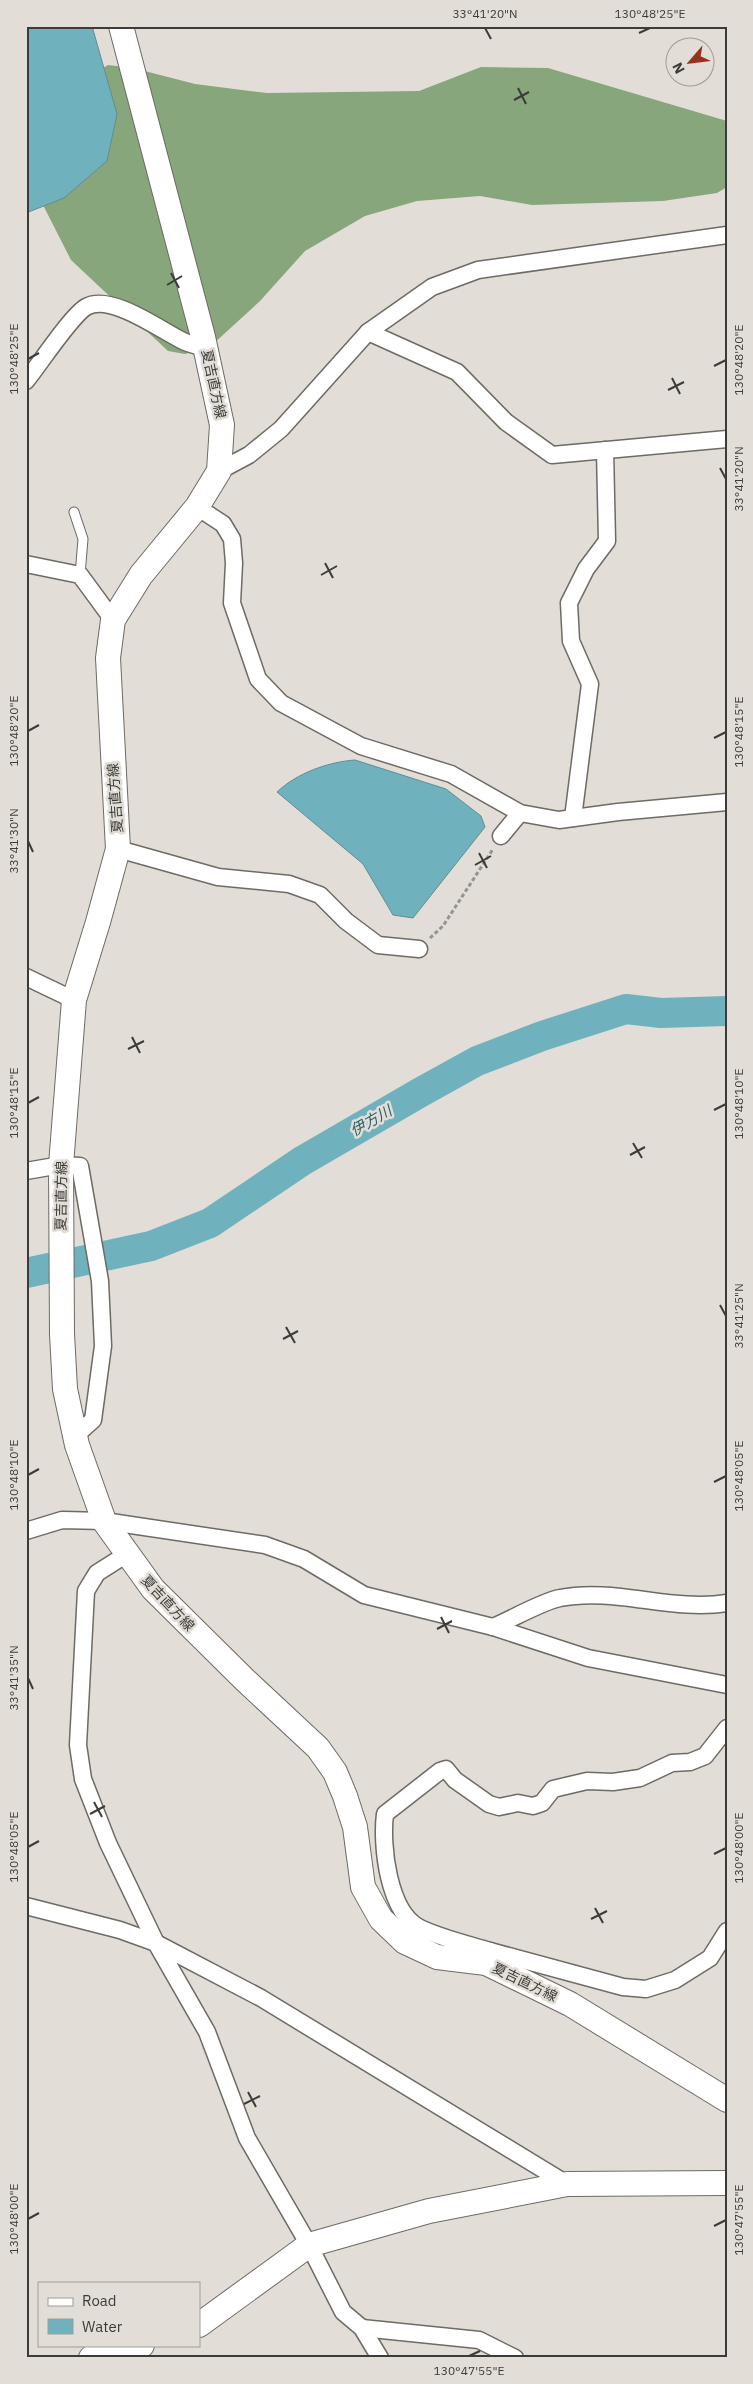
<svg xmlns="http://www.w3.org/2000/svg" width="753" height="2384" font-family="'IBM Plex Sans','Noto Sans JP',sans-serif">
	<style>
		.forest { fill: #87a67b }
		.water { fill: #6fb1bc; stroke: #608e94 }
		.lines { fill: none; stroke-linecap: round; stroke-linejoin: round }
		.river { stroke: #6fb1bc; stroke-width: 30 }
		.lane-casing { stroke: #6e6a64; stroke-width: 11 }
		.street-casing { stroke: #6e6a64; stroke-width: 19 }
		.secondary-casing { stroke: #6e6a64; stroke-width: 26 }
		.path { stroke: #96948f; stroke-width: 3; stroke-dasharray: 4 2.5; stroke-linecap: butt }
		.lane { stroke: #fff; stroke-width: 9 }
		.street { stroke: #fff; stroke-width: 16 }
		.secondary { stroke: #fff; stroke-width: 24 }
		.ticks { fill: none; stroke: #3c3b38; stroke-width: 2 }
		.labels { text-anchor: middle; stroke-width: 5; stroke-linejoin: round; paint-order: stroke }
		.street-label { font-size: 14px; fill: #3c3b38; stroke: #e2ded7 }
		.water-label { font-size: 15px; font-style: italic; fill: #265e67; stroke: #e2ded7 }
		.neatline { fill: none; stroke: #3c3b38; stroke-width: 2 }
		.ticks-label { font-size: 12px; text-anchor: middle; fill: #3c3b38 }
	</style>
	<rect width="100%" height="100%" fill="#e2ded7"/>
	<path class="forest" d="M 108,65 L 133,68 L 195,84 L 267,93 L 419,91 L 481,67 L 548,68 L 727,121 L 727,187 L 717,193 L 663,201 L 532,205 L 480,196 L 417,201 L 365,216 L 305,251 L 260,301 L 212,345 L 185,354 L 168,351 L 71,260 L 44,207 L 30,156 L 69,88 Z"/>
	<g class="water">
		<path d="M 26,26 L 92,26 L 117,114 L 107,161 L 64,198 L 26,213 Z"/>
		<path d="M 355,760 L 446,789 L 481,816 L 485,827 L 413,918 L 393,915 L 363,864 L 277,792 C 297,773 328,762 355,760 Z"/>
	</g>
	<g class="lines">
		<path class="river" d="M 26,1273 L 151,1246 L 210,1223 L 302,1161 L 421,1092 L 477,1061 L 542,1036 L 626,1009 L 661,1013 L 727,1011"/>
		<g class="lane-casing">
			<path id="lane" d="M 74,512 L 83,539 L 80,575"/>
		</g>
		<g class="street-casing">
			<g id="street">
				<path d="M 368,332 L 457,372 L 506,422 L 552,455 L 727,439"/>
				<path d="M 26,381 C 39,365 71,316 86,307 C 110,293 159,329 181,340 C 188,344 198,346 206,348"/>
				<path d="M 219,471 L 249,455 L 281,429 L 368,332 L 432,287 L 478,270 L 727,235"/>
				<path d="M 197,507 L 223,524 L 232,539 L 234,563 L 232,603 L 258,679 L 281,703 L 361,746 L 451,774 L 520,813 L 559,820 L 618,812 L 727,802"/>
				<path d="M 26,564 L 80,575 L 113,620"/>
				<path d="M 573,818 L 590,684 L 571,641 L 569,603 L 586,569 L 607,541 L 605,450"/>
				<path d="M 501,836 L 520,813"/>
				<path d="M 118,849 L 218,877 L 289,884 L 320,895 L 346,921 L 378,945 L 419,949"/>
				<path d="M 26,977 L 74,1000"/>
				<path d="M 26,1171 L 61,1165 L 80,1166 L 100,1281 L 103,1346 L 93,1420 L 75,1436"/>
				<path d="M 26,1531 L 62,1520 L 104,1521 L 265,1545 L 304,1559 L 364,1595 L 493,1627 L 588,1658 L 727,1685"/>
				<path d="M 127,1554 L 97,1573 L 86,1591 L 78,1745 L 83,1779 L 108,1843 L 156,1943 L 207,2032 L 247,2138 L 309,2245 L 343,2312 L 362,2328 L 380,2358"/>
				<path d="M 493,1627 C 510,1620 543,1601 560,1598 C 615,1587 672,1612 727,1603"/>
				<path d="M 26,1906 L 120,1930 L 156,1943 L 261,1998 L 567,2184"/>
				<path d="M 490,1951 C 467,1944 441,1938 420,1928 C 388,1912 381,1845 385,1814 L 440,1771 L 446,1769 L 455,1780 L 489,1804 L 499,1807 L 518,1803 L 533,1806 L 542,1803 L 553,1789 L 587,1781 L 613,1782 L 640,1778 L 672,1763 L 690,1762 L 705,1756 L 727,1728"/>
				<path d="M 486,1962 L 490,1951 L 623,1987 L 646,1989 L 675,1980 L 710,1958 L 727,1931"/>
				<path d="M 362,2328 L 479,2340 L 515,2358"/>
			</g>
		</g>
		<g class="secondary-casing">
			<g id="secondary">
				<path d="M 121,26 L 203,337 L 222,425 L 219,471 L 197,507 L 141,575 L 113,620 L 108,658 L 118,849 L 98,922 L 74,1000 L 61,1165 L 62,1334 L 65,1389 L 77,1445 L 104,1521 L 153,1589 L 245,1680 L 318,1748 L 335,1772 L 345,1796 L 355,1827 L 363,1887 L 381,1919 L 405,1942 L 437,1957 L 486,1963 L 570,2004 L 727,2100"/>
				<path d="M 199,2325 L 309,2245 L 429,2211 L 567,2184 L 727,2183"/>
				<path d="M 91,2358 L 142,2345"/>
			</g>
		</g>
		<path class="path" d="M 430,938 L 443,926 L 493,849"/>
		<use href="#lane" class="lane"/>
		<use href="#street" class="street"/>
		<use href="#secondary" class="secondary"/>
	</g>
	<path class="ticks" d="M 485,28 L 491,39M 639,33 L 650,28M 518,88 L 526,104M 514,100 L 529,92M 171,273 L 179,288M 167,285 L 182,276M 28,359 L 39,353M 714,366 L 726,360M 672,378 L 680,394M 668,390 L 684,382M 720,468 L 726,479M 325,563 L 333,578M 321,575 L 337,566M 28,731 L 39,725M 714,738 L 726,732M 28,841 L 33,852M 479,853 L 487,868M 475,865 L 491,856M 132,1037 L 140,1053M 128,1049 L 144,1041M 28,1103 L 39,1097M 714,1110 L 726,1104M 633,1143 L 642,1158M 630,1155 L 645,1147M 720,1305 L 726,1316M 286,1327 L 295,1343M 283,1339 L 298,1331M 28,1475 L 39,1469M 714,1482 L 726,1476M 441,1617 L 449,1633M 437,1629 L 452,1621M 28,1678 L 33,1689M 94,1802 L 102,1817M 90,1814 L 105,1806M 28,1847 L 39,1841M 714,1854 L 726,1848M 595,1908 L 603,1923M 591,1919 L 607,1911M 248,2092 L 256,2107M 244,2104 L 260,2096M 28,2219 L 39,2213M 714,2226 L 726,2220M 469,2356 L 480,2351"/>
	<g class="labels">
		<g class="street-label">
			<text transform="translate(214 384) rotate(78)" y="5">夏吉直方線</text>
			<text transform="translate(115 798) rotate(-94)" y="5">夏吉直方線</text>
			<text transform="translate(61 1196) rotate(-89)" y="5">夏吉直方線</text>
			<text transform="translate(168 1603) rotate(47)" y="5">夏吉直方線</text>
			<text transform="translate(525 1982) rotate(26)" y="5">夏吉直方線</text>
		</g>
		<g class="water-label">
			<text transform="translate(371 1121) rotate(-30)" y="5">伊方川</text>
		</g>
	</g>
	<rect width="753" height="2384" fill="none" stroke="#e2ded7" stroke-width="55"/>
	<rect x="38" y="2282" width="162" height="65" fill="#e2ded7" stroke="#a09d97"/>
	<rect x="48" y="2298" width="25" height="8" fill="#ffffff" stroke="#a09d97"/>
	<text x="82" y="2306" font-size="15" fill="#3c3b38">Road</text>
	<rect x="48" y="2319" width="25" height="15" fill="#6fb1bc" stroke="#a09d97"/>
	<text x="82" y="2332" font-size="15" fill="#3c3b38">Water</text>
	<g transform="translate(690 62) rotate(242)"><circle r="24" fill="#e2ded7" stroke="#a09d97"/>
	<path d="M0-4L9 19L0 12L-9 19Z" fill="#9a311d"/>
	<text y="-8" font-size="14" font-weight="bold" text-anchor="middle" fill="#3c3b38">N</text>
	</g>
	<rect x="28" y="28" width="698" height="2328" class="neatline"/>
	<g class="ticks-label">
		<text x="485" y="18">33°41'20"N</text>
		<text x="650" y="18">130°48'25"E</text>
		<text transform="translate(14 359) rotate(-90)" y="4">130°48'25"E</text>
		<text transform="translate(739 360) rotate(-90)" y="4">130°48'20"E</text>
		<text transform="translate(739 479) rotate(-90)" y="4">33°41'20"N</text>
		<text transform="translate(14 731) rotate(-90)" y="4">130°48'20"E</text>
		<text transform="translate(739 732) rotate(-90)" y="4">130°48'15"E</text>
		<text transform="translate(14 841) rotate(-90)" y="4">33°41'30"N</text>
		<text transform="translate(14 1103) rotate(-90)" y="4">130°48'15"E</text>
		<text transform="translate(739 1104) rotate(-90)" y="4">130°48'10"E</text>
		<text transform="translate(739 1316) rotate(-90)" y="4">33°41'25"N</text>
		<text transform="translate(14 1475) rotate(-90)" y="4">130°48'10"E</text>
		<text transform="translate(739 1476) rotate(-90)" y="4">130°48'05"E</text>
		<text transform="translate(14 1678) rotate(-90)" y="4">33°41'35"N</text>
		<text transform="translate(14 1847) rotate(-90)" y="4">130°48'05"E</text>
		<text transform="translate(739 1848) rotate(-90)" y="4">130°48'00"E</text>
		<text transform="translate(14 2219) rotate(-90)" y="4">130°48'00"E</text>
		<text transform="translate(739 2220) rotate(-90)" y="4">130°47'55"E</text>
		<text x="469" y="2375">130°47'55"E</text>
	</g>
</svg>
